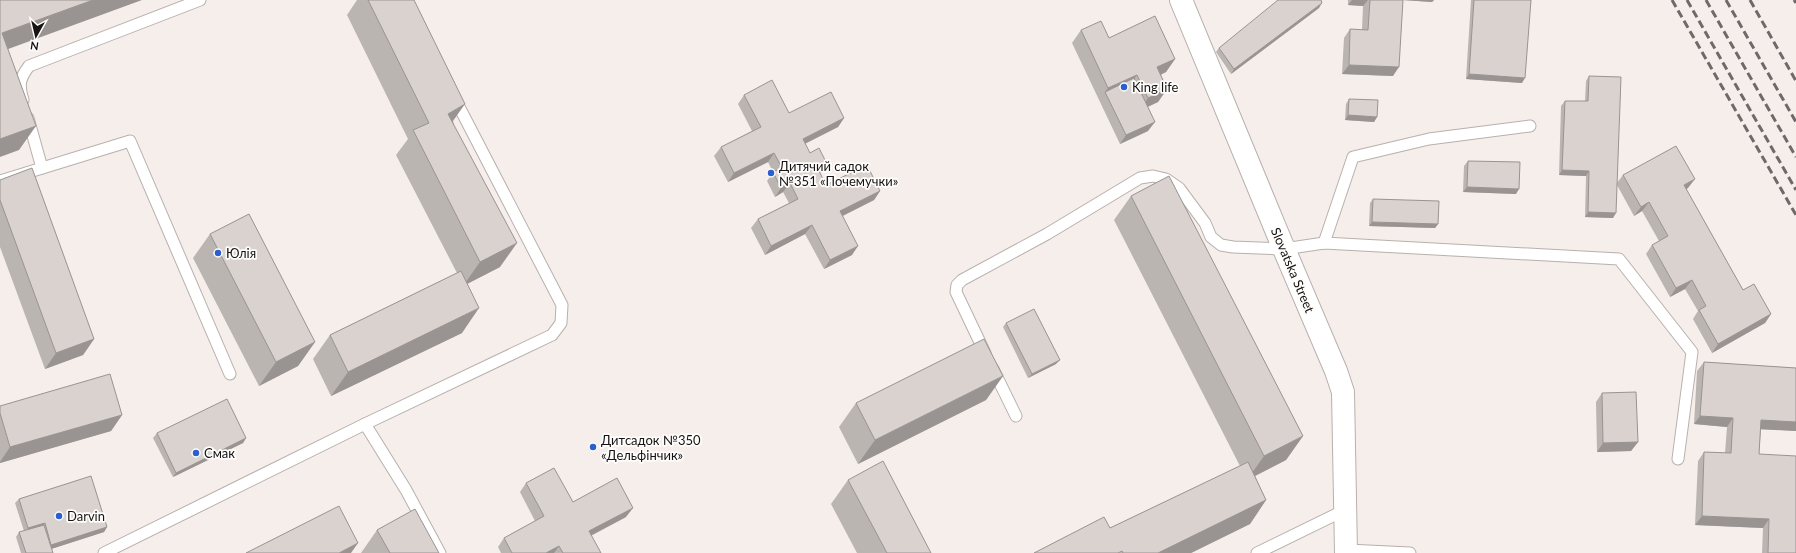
<svg xmlns="http://www.w3.org/2000/svg" width="1796" height="553" font-family="Lato,sans-serif">
	<style>
		.lines { fill: none; stroke-linecap: round; stroke-linejoin: round }
		.service-casing { stroke: #b8b0ad; stroke-width: 13 }
		.minor-casing { stroke: #b8b0ad; stroke-width: 24 }
		.service { stroke: #fff; stroke-width: 11 }
		.minor { stroke: #fff; stroke-width: 22 }
		.rail { stroke: #6f6a69; stroke-width: 3; stroke-dasharray: 8 4; stroke-linecap: butt }
		.wall { fill: #bbb5b2 }
		.shaded-wall { fill: #999391 }
		.building { fill: #dad2cf; stroke: #999391 }
		.poi-dot { fill: #2960ce; stroke: #fefdfc; stroke-width: 1.5 }
		.labels { text-anchor: middle; stroke-width: 3.5; stroke-linejoin: round; paint-order: stroke }
		.poi-label { font-size: 13px; fill: #161312; stroke: #fefdfc; text-anchor: start }
		.street-label { font-size: 13px; fill: #161312; stroke: #fefdfc }
	</style>
	<rect width="100%" height="100%" fill="#f6eeeb"/>
	<g class="lines">
		<g class="service-casing">
			<g id="service">
				<path d="M 23,100 C 18,84 20,78 29,66 L 200,0"/>
				<path d="M 28,118 L 42,168"/>
				<path d="M 0,181 L 130,141 L 230,374"/>
				<path d="M 1324,243 L 1353,157 L 1429,139 L 1530,126"/>
				<path d="M 985,353 L 956,292 L 957,285 L 962,280 L 1047,234 L 1140,178 L 1153,176 L 1166,179 L 1179,188 L 1205,223 L 1211,237 L 1221,245 L 1233,247 L 1284,249 L 1324,243 L 1619,259 L 1692,352 L 1678,459"/>
				<path d="M 993,369 L 1016,416"/>
				<path d="M 365,424 L 406,490 L 440,553"/>
				<path d="M 1347,550 L 1410,553"/>
				<path d="M 104,553 L 365,424 L 552,335 L 561,323 L 562,305 L 454,97"/>
				<path d="M 1257,553 L 1345,510"/>
			</g>
		</g>
		<g class="minor-casing">
			<path id="minor" d="M 1181,0 L 1284,249 L 1336,371 L 1343,392 L 1346,553"/>
		</g>
		<use href="#service" class="service"/>
		<use href="#minor" class="minor"/>
		<g class="rail">
			<path d="M 1672,0 L 1796,215"/>
			<path d="M 1687,0 L 1796,190"/>
			<path d="M 1706,0 L 1796,157"/>
			<path d="M 1726,0 L 1796,122"/>
			<path d="M 1750,0 L 1796,81"/>
			<path d="M 1794,0 L 1796,3"/>
		</g>
	</g>
	<g class="wall">
		<path d="M 357,0 L 414,0 L 500,267 L 467,284 L 462,333 L 331,396 L 313,359 L 330,335 L 457,273 L 396,155 L 408,139 L 347,15 Z"/>
		<path d="M 1348,0 L 1434,0 L 1432,2 L 1403,0 L 1393,76 L 1342,74 L 1344,38 L 1350,29 L 1362,30 L 1363,6 L 1348,5 Z"/>
		<path d="M 1471,0 L 1531,0 L 1522,83 L 1466,79 Z"/>
		<path d="M 1319,8 L 1231,74 L 1216,52 L 1219,48 Z"/>
		<path d="M 1081,30 L 1109,38 L 1175,59 L 1166,72 L 1161,75 L 1167,89 L 1158,102 L 1147,107 L 1148,131 L 1120,144 L 1072,43 Z"/>
		<path d="M 1589,76 L 1617,183 L 1623,175 L 1688,188 L 1686,189 L 1743,290 L 1771,314 L 1765,323 L 1712,353 L 1693,319 L 1698,311 L 1685,289 L 1670,297 L 1646,254 L 1652,245 L 1659,241 L 1642,211 L 1634,216 L 1617,185 L 1613,218 L 1585,217 L 1586,176 L 1559,175 L 1561,106 L 1565,101 L 1585,101 L 1586,81 Z"/>
		<path d="M 744,95 L 789,113 L 844,118 L 838,127 L 805,144 L 826,185 L 880,191 L 874,200 L 843,216 L 852,255 L 824,269 L 805,234 L 765,255 L 751,228 L 758,219 L 789,203 L 783,192 L 775,197 L 767,181 L 773,172 L 768,162 L 728,182 L 714,156 L 721,147 L 752,131 L 738,104 Z"/>
		<path d="M 1349,99 L 1377,117 L 1374,122 L 1345,120 L 1346,104 Z"/>
		<path d="M 1468,161 L 1516,194 L 1463,192 L 1464,166 Z"/>
		<path d="M 0,180 L 94,339 L 83,355 L 45,369 L 0,247 Z"/>
		<path d="M 1131,196 L 1303,436 L 1286,460 L 1255,476 L 1266,500 L 1250,524 L 1191,553 L 1034,553 L 1110,528 L 1240,466 L 1114,220 Z"/>
		<path d="M 1373,199 L 1438,224 L 1435,228 L 1369,226 L 1370,203 Z"/>
		<path d="M 210,234 L 315,342 L 298,366 L 259,386 L 193,258 Z"/>
		<path d="M 1006,323 L 1056,364 L 1028,378 L 1003,327 Z"/>
		<path d="M 1704,362 L 1796,368 L 1796,431 L 1761,429 L 1759,454 L 1796,553 L 1762,553 L 1763,528 L 1695,525 L 1698,461 L 1704,452 L 1725,453 L 1727,427 L 1694,424 L 1697,371 Z"/>
		<path d="M 1003,376 L 986,400 L 858,464 L 839,427 L 856,403 Z"/>
		<path d="M 1602,393 L 1638,442 L 1631,451 L 1597,452 L 1596,402 Z"/>
		<path d="M 0,406 L 122,415 L 111,431 L 0,463 Z"/>
		<path d="M 157,433 L 246,438 L 243,443 L 173,477 L 153,438 Z"/>
		<path d="M 848,480 L 931,553 L 857,553 L 831,504 Z"/>
		<path d="M 526,483 L 573,502 L 626,517 L 591,536 L 601,553 L 501,553 L 498,547 L 504,538 L 535,521 L 520,492 Z"/>
		<path d="M 19,499 L 107,527 L 104,532 L 51,549 L 53,553 L 21,553 L 16,537 L 19,532 L 24,531 L 15,503 Z"/>
		<path d="M 377,530 L 439,553 L 361,553 Z"/>
	</g>
	<g class="shaded-wall">
		<path d="M 93,0 L 142,0 L 0,52 L 2,33 Z"/>
		<path d="M 1352,0 L 1368,0 L 1363,6 L 1348,5 Z"/>
		<path d="M 1402,0 L 1434,0 L 1432,2 Z"/>
		<path d="M 1322,3 L 1319,8 L 1231,74 L 1234,69 Z"/>
		<path d="M 1175,59 L 1166,72 L 1148,80 L 1157,67 Z"/>
		<path d="M 1349,65 L 1399,67 L 1393,76 L 1342,74 Z"/>
		<path d="M 1469,74 L 1525,78 L 1522,83 L 1466,79 Z"/>
		<path d="M 1137,75 L 1128,87 L 1105,92 L 1108,88 Z"/>
		<path d="M 1167,89 L 1158,102 L 1139,111 L 1148,98 Z"/>
		<path d="M 465,104 L 448,128 L 448,114 Z"/>
		<path d="M 1348,115 L 1377,117 L 1374,122 L 1345,120 Z"/>
		<path d="M 844,118 L 838,127 L 796,148 L 803,139 Z"/>
		<path d="M 1155,122 L 1148,131 L 1120,144 L 1126,135 Z"/>
		<path d="M 36,126 L 19,150 L 0,157 L 0,139 Z"/>
		<path d="M 774,153 L 768,162 L 728,182 L 734,173 Z"/>
		<path d="M 827,164 L 821,173 L 812,177 L 818,169 Z"/>
		<path d="M 1562,170 L 1589,171 L 1586,176 L 1559,175 Z"/>
		<path d="M 1695,179 L 1688,188 L 1678,194 L 1684,185 Z"/>
		<path d="M 790,183 L 783,192 L 775,197 L 781,188 Z"/>
		<path d="M 1467,187 L 1519,189 L 1516,194 L 1463,192 Z"/>
		<path d="M 880,191 L 874,200 L 834,220 L 840,211 Z"/>
		<path d="M 1649,202 L 1642,211 L 1634,216 L 1641,207 Z"/>
		<path d="M 1588,212 L 1616,213 L 1613,218 L 1585,217 Z"/>
		<path d="M 1372,222 L 1438,224 L 1435,228 L 1369,226 Z"/>
		<path d="M 812,225 L 805,234 L 765,255 L 771,246 Z"/>
		<path d="M 517,243 L 500,267 L 463,286 L 480,262 Z"/>
		<path d="M 858,246 L 852,255 L 824,269 L 830,260 Z"/>
		<path d="M 1692,280 L 1685,289 L 1670,297 L 1676,288 Z"/>
		<path d="M 479,308 L 462,333 L 331,396 L 348,372 Z"/>
		<path d="M 1771,314 L 1765,323 L 1712,353 L 1718,344 Z"/>
		<path d="M 94,339 L 83,355 L 45,369 L 56,353 Z"/>
		<path d="M 315,342 L 298,366 L 259,386 L 276,362 Z"/>
		<path d="M 1060,360 L 1056,364 L 1028,378 L 1032,374 Z"/>
		<path d="M 1003,376 L 986,400 L 858,464 L 875,440 Z"/>
		<path d="M 122,415 L 111,431 L 0,463 L 0,462 L 10,447 Z"/>
		<path d="M 1700,416 L 1733,418 L 1727,427 L 1694,424 Z"/>
		<path d="M 1761,420 L 1796,422 L 1796,431 L 1755,429 Z"/>
		<path d="M 1303,436 L 1286,460 L 1247,480 L 1264,456 Z"/>
		<path d="M 246,438 L 243,443 L 173,477 L 176,473 Z"/>
		<path d="M 1638,442 L 1631,451 L 1597,452 L 1603,443 Z"/>
		<path d="M 1266,500 L 1250,524 L 1191,553 L 1158,553 Z"/>
		<path d="M 633,508 L 626,517 L 582,540 L 589,531 Z"/>
		<path d="M 1702,516 L 1769,519 L 1763,528 L 1695,525 Z"/>
		<path d="M 45,523 L 42,528 L 25,533 L 28,528 Z"/>
		<path d="M 107,527 L 104,532 L 48,550 L 51,545 Z"/>
		<path d="M 358,543 L 351,553 L 339,553 Z"/>
		<path d="M 559,546 L 554,553 L 546,553 Z"/>
	</g>
	<g class="building">
		<path d="M 0,0 L 93,0 L 2,33 L 36,126 L 0,139 Z"/>
		<path d="M 368,0 L 414,0 L 465,104 L 448,114 L 517,243 L 480,262 L 413,130 L 429,123 Z"/>
		<path d="M 1278,0 L 1321,0 L 1322,3 L 1234,69 L 1219,48 Z"/>
		<path d="M 1370,0 L 1403,0 L 1399,67 L 1349,65 L 1350,29 L 1368,30 Z"/>
		<path d="M 1474,0 L 1531,0 L 1525,78 L 1469,74 Z"/>
		<path d="M 1155,16 L 1175,59 L 1157,67 L 1167,89 L 1148,98 L 1137,75 L 1108,88 L 1081,30 L 1101,21 L 1109,38 Z"/>
		<path d="M 1589,76 L 1621,77 L 1616,213 L 1588,212 L 1589,171 L 1562,170 L 1565,101 L 1588,101 Z"/>
		<path d="M 1134,78 L 1155,122 L 1126,135 L 1105,92 Z"/>
		<path d="M 772,80 L 789,113 L 831,92 L 844,118 L 803,139 L 810,153 L 819,148 L 827,164 L 818,169 L 826,185 L 867,165 L 880,191 L 840,211 L 858,246 L 830,260 L 812,225 L 771,246 L 758,219 L 798,199 L 790,183 L 781,188 L 773,172 L 782,168 L 774,153 L 734,173 L 721,147 L 761,127 L 744,95 Z"/>
		<path d="M 1349,99 L 1378,100 L 1377,117 L 1348,115 Z"/>
		<path d="M 1676,146 L 1695,179 L 1684,185 L 1743,290 L 1754,284 L 1771,314 L 1718,344 L 1699,310 L 1706,306 L 1692,280 L 1676,288 L 1652,245 L 1668,236 L 1649,202 L 1641,207 L 1623,175 Z"/>
		<path d="M 1468,161 L 1520,162 L 1519,189 L 1467,187 Z"/>
		<path d="M 32,168 L 94,339 L 56,353 L 0,200 L 0,180 Z"/>
		<path d="M 1169,176 L 1303,436 L 1264,456 L 1131,196 Z"/>
		<path d="M 1373,199 L 1439,201 L 1438,224 L 1372,222 Z"/>
		<path d="M 249,214 L 315,342 L 276,362 L 210,234 Z"/>
		<path d="M 461,271 L 479,308 L 348,372 L 330,335 Z"/>
		<path d="M 1034,309 L 1060,360 L 1032,374 L 1006,323 Z"/>
		<path d="M 984,339 L 1003,376 L 875,440 L 856,403 Z"/>
		<path d="M 1704,362 L 1796,368 L 1796,422 L 1761,420 L 1759,454 L 1796,456 L 1796,553 L 1768,553 L 1769,519 L 1702,516 L 1704,452 L 1731,453 L 1733,418 L 1700,416 Z"/>
		<path d="M 110,374 L 122,415 L 10,447 L 0,413 L 0,406 Z"/>
		<path d="M 1636,392 L 1638,442 L 1603,443 L 1602,393 Z"/>
		<path d="M 227,399 L 246,438 L 176,473 L 157,433 Z"/>
		<path d="M 883,461 L 931,553 L 887,553 L 848,480 Z"/>
		<path d="M 1248,462 L 1266,500 L 1158,553 L 1123,553 L 1122,551 L 1118,553 L 1034,553 L 1104,517 L 1110,528 Z"/>
		<path d="M 554,468 L 573,502 L 617,478 L 633,508 L 589,531 L 601,553 L 563,553 L 559,546 L 546,553 L 512,553 L 504,538 L 544,516 L 526,483 Z"/>
		<path d="M 91,476 L 107,527 L 51,545 L 45,523 L 28,528 L 19,499 Z"/>
		<path d="M 339,506 L 358,543 L 339,553 L 246,553 Z"/>
		<path d="M 415,509 L 439,553 L 390,553 L 377,530 Z"/>
		<path d="M 44,525 L 53,553 L 26,553 L 19,532 Z"/>
	</g>
	<g class="poi-dot">
		<circle cx="1124" cy="87" r="4"/>
		<circle cx="771" cy="173" r="4"/>
		<circle cx="218" cy="253" r="4"/>
		<circle cx="593" cy="447" r="4"/>
		<circle cx="196" cy="453" r="4"/>
		<circle cx="59" cy="516" r="4"/>
	</g>
	<g class="labels">
		<g class="poi-label">
			<text x="1132" y="92">King life</text>
			<text x="779" y="171">Дитячий садок<tspan x="779" dy="15">№351 «Почемучки»</tspan></text>
			<text x="226" y="258">Юлія</text>
			<text x="601" y="445">Дитсадок №350<tspan x="601" dy="15">«Дельфінчик»</tspan></text>
			<text x="204" y="458">Смак</text>
			<text x="67" y="521">Darvin</text>
		</g>
		<g class="street-label">
			<text transform="translate(1293 270) rotate(67)" y="5">Slovatska Street</text>
		</g>
	</g>
	<g transform="translate(36 36) rotate(188)" stroke="#fefdfc" stroke-width="3" paint-order="stroke">
	<path d="M0-3L7 15L0 10L-7 15Z" fill="#161312"/>
	<text y="-6" font-size="11" font-weight="bold" text-anchor="middle" fill="#161312">N</text>
	</g>
</svg>
